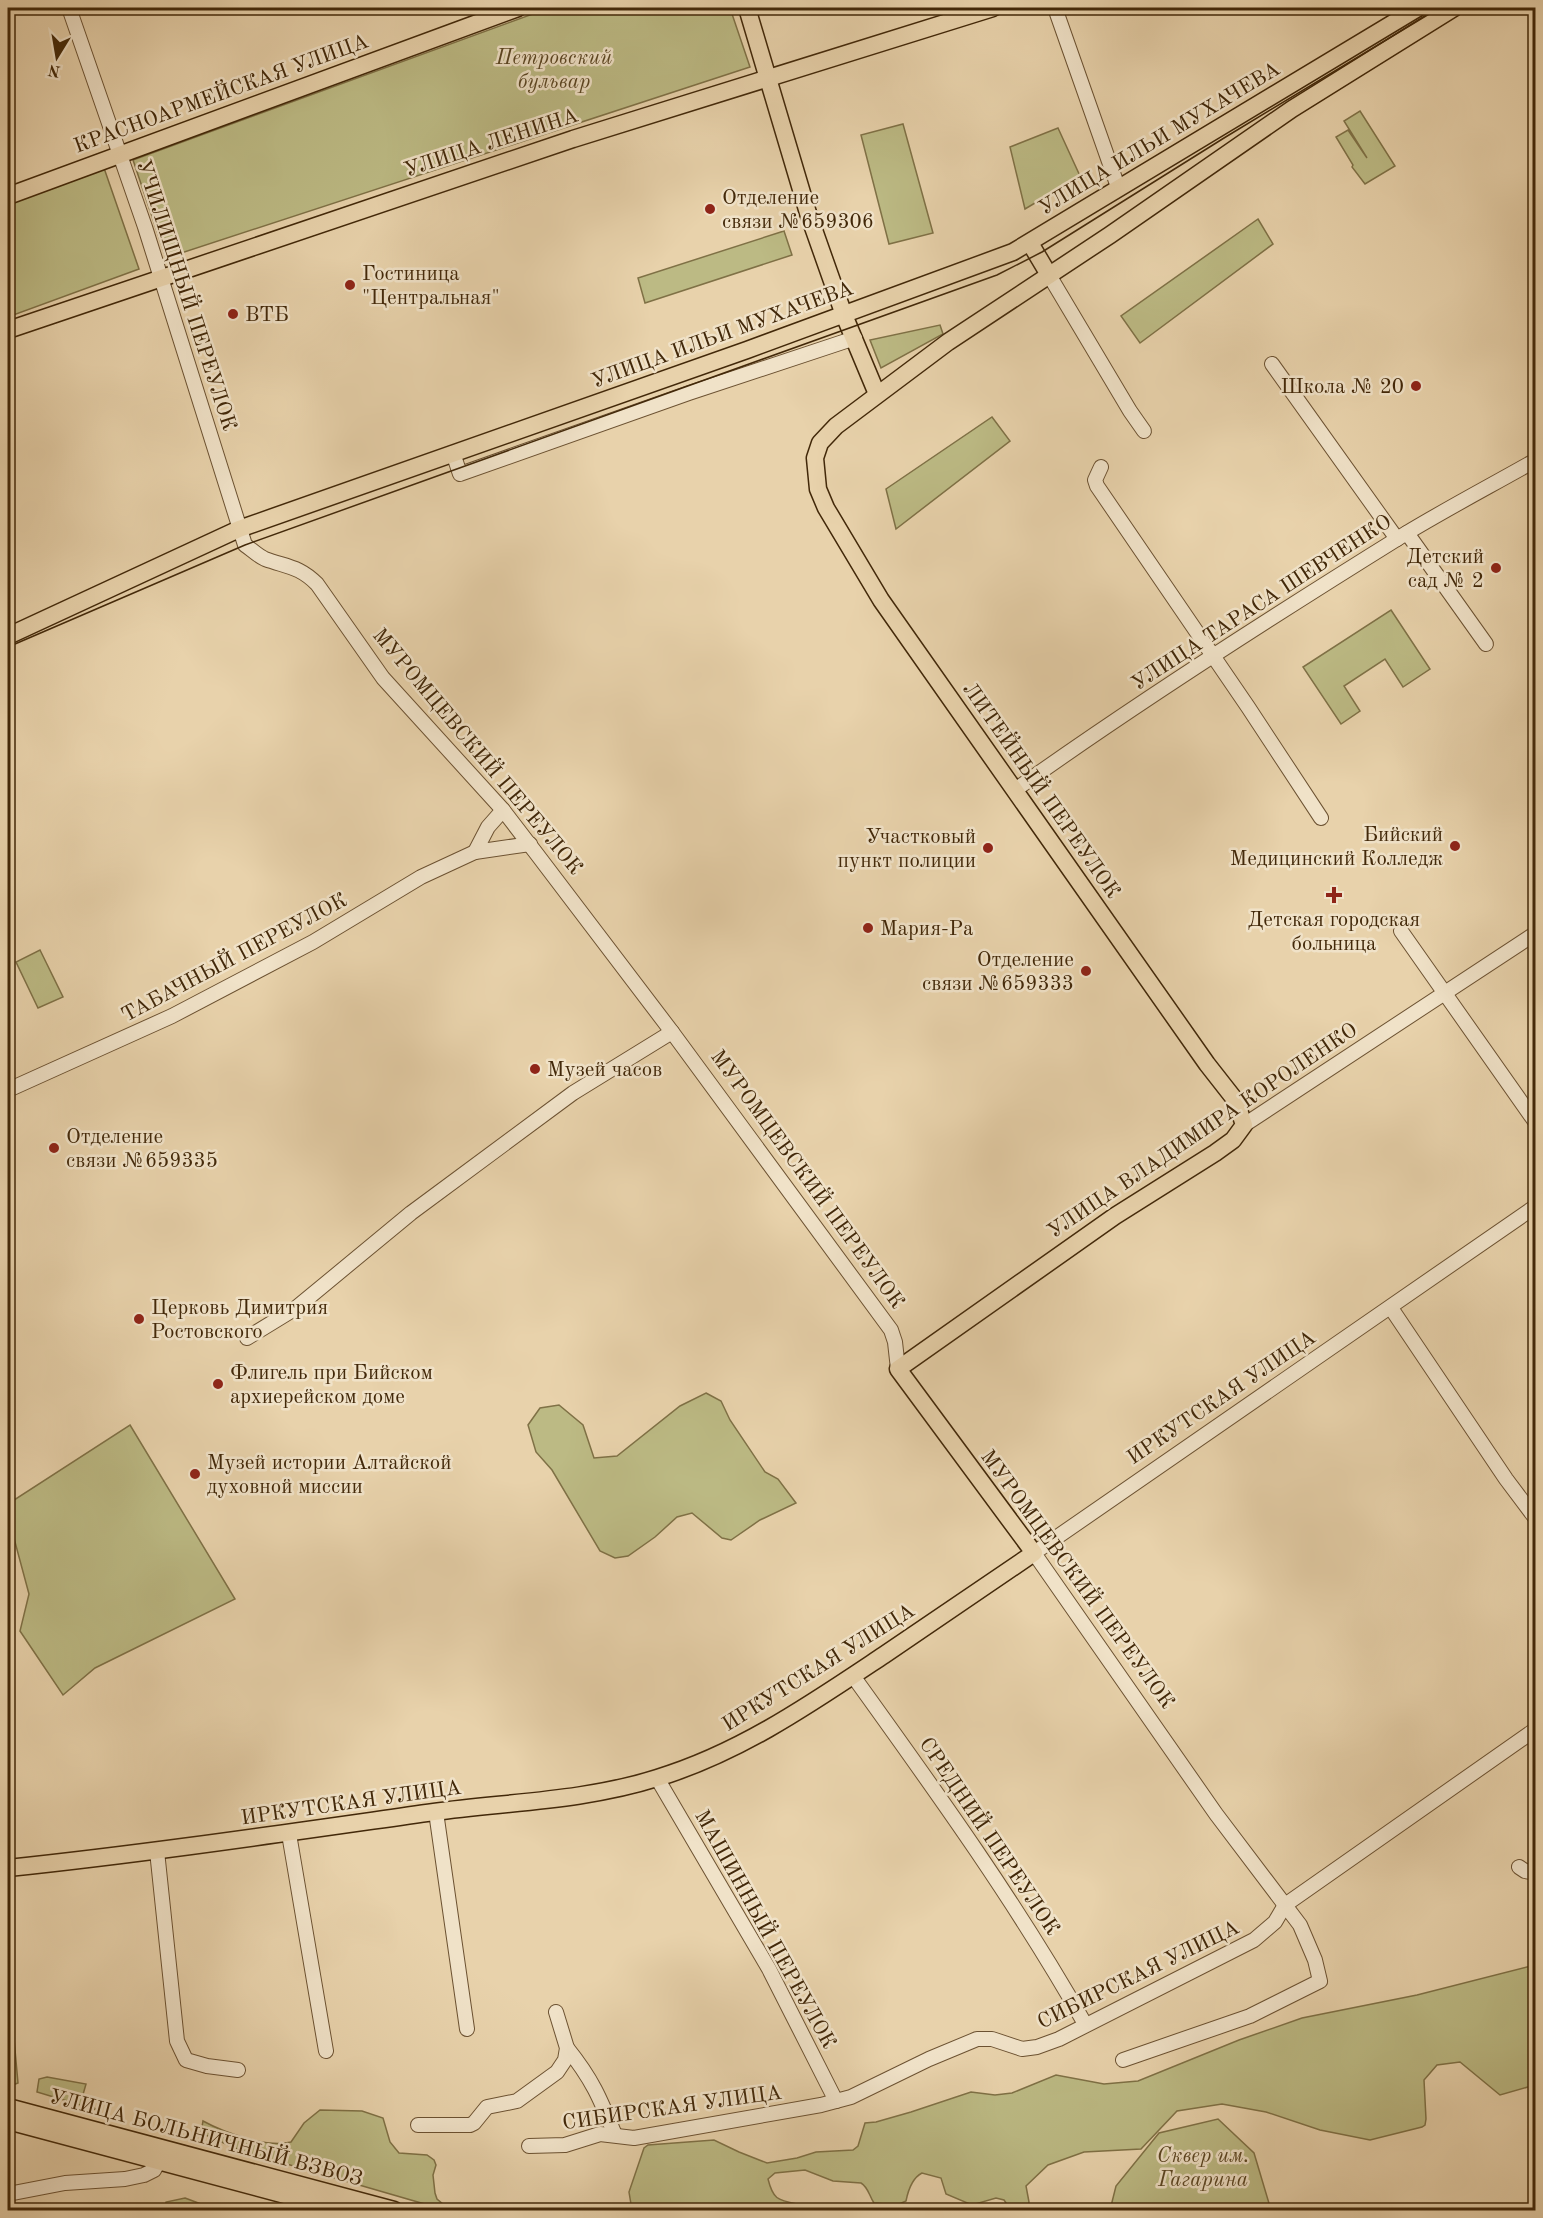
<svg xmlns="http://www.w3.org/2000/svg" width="1543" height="2218" font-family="'Old Standard TT',serif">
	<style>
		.green { fill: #bcba84; stroke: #7f7146; stroke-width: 1.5 }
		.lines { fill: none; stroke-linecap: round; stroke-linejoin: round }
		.minor-casing { stroke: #6c5232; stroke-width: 16 }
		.major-casing { stroke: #422809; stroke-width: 19 }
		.minor { stroke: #f0e2c8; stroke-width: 14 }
		.major { stroke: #e8d2ab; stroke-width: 16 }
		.tram { stroke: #422809; stroke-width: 1.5 }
		.poi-dot { fill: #8f2418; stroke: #f0e2c8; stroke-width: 2 }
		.labels { text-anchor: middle; stroke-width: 5; stroke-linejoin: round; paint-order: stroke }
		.park-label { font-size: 21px; font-style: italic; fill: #5a4522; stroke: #f0e2c8 }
		.street-label { font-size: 21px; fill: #422809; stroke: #f0e2c8 }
		.poi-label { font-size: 21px; fill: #422809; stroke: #f0e2c8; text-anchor: start }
	</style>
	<rect width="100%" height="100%" fill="#e8d2ab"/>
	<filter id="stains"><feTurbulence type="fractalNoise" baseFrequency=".00333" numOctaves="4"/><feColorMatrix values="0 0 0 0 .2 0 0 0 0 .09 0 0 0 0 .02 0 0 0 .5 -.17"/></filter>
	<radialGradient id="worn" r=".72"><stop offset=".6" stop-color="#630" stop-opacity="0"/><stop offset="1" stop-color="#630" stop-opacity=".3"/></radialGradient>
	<g class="green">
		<path d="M 549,8 L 730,8 L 750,67 L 166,258 L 133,160 Z"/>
		<path d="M 1360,111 L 1395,166 L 1365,184 L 1352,167 L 1353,165 L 1336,137 L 1348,130 L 1367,158 L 1344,121 Z"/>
		<path d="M 903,124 L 933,233 L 889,244 L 861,135 Z"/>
		<path d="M 1058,128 L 1080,176 L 1025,209 L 1010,147 Z"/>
		<path d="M 104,168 L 139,269 L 8,317 L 8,203 Z"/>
		<path d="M 1258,219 L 1273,244 L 1140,343 L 1121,316 Z"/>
		<path d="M 784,231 L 792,255 L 645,303 L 638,278 Z"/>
		<path d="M 940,325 L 943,334 L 881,368 L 870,340 Z"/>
		<path d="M 992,417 L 1010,441 L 896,529 L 886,489 Z"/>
		<path d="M 1391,610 L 1430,669 L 1403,687 L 1385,659 L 1344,686 L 1360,711 L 1341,724 L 1303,667 Z"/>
		<path d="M 40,950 L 63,997 L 38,1008 L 16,962 Z"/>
		<path d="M 706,1393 L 721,1401 L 730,1420 L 765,1472 L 778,1479 L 796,1503 L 760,1520 L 731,1540 L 722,1538 L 692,1513 L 677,1517 L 655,1537 L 628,1556 L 615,1558 L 600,1551 L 552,1470 L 536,1452 L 528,1425 L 540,1408 L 559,1405 L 583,1425 L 594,1458 L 617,1456 L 680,1406 Z"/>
		<path d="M 130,1425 L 235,1599 L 95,1668 L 63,1695 L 20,1631 L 29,1594 L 8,1516 L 14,1500 Z"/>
		<path d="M 1535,1965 L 1535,2085 L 1500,2095 L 1460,2062 L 1437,2065 L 1424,2080 L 1426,2119 L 1425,2125 L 1422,2127 L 1370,2140 L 1320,2130 L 1266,2112 L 1222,2104 L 1177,2111 L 1141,2149 L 1084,2152 L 1048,2165 L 1026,2186 L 1029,2202 L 1027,2210 L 1011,2210 L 1004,2200 L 996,2198 L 972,2205 L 946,2194 L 941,2178 L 922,2173 C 912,2178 908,2191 906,2201 L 897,2205 L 874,2203 C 869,2196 869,2188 861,2183 L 833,2181 L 805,2170 L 775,2173 L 768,2179 C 773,2199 777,2200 797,2204 L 797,2210 L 776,2210 L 757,2205 L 739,2210 L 632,2210 L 629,2192 L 644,2148 L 648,2145 L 714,2140 L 739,2152 L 767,2163 L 797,2158 L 816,2152 L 853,2150 L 858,2146 L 865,2123 L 876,2122 L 911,2112 L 971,2092 L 995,2095 L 1012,2093 L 1056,2075 L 1104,2084 L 1138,2081 L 1239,2040 L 1302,2018 L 1417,1995 Z"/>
		<path d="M 8,1973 L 18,2083 L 8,2087 Z"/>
		<path d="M 47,2077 L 86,2084 L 82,2098 L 97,2110 L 37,2092 L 39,2079 Z"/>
		<path d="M 320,2110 L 362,2111 L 383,2118 L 390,2142 L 399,2153 L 427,2155 L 434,2160 L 436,2165 L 433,2175 L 435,2193 L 437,2199 L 444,2205 L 442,2209 L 242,2151 L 201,2133 L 203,2121 C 225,2133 267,2148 291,2142 L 304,2123 Z"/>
		<path d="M 1218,2119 L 1254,2153 L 1271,2210 L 1110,2210 L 1116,2186 L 1159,2133 Z"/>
		<path d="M 185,2198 L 217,2210 L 165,2210 L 166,2202 Z"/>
	</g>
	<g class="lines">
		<g class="minor-casing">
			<g id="minor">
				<path d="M 69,8 L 145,227 L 245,545 C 251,549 258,556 265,559 C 287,567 299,566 317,584 L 383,678 L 503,810 L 536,853 L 672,1032 L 891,1330 L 895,1342 L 898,1369"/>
				<path d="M 1055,8 L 1118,187"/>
				<path d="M 1049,275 L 1130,411 L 1144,431"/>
				<path d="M 1272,364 L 1397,539"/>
				<path d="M 453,453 L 460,474 L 689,393 L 855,338"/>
				<path d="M 1101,467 L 1095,480 L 1097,486 L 1248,707 L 1321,818"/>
				<path d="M 1407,533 L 1486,644"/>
				<path d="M 1015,790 C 1141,700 1273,616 1405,534 C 1448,508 1492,485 1536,460"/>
				<path d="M 503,810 L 488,827 L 475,852 L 530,844"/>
				<path d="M 1401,931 L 1536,1123"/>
				<path d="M 8,1090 L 172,1016 L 313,942 L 421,877 L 475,852"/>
				<path d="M 1244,1125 L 1536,933"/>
				<path d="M 1391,1308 L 1506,1479 L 1536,1519"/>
				<path d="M 247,1338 L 296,1308 L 411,1213 L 573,1093 L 672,1032"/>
				<path d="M 853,1676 C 935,1790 1016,1902 1085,2024"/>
				<path d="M 657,1778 L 769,1969 L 836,2101"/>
				<path d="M 436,1812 L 467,2029"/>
				<path d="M 289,1834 L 326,2051"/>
				<path d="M 157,1851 L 177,2041 L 186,2060 L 207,2066 L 238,2070"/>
				<path d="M 1519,1867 L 1525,1871 L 1536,1873"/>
				<path d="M 567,2048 C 592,2079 600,2098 615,2135"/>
				<path d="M 1123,2060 L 1250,2016 L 1320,1981 L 1315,1960 L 1300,1925 L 1216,1814 L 1034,1553 L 1536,1206"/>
				<path d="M 418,2125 L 470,2125 L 474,2123 L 487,2107 L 517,2101 L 557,2072 L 565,2060 L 567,2048 L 556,2012"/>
				<path d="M 529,2146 L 565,2145 L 600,2134 L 634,2138 L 821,2105 L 851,2097 L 929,2059 L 977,2039 L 992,2039 L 1022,2049 L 1037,2047 L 1059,2039 L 1254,1940 L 1275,1922 L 1285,1905 L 1536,1729"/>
				<path d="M 8,2194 L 65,2183 L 125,2179 L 144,2175 L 154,2170 L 159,2161"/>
			</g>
		</g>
		<g class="major-casing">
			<g id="major">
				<path d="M 747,8 L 808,213 L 844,315 L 877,394"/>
				<path d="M 8,196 L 518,8"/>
				<path d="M 1030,243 L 1049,275"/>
				<path d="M 8,330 L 573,139 L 993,8"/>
				<path d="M 8,636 L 239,529 L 747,350 L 1013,252 L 1418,8"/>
				<path d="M 8,1868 C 150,1853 292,1832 434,1812 C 508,1802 585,1801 657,1778 C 740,1753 812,1703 884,1655 C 934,1621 984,1587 1034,1553 L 898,1369 L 1115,1216 L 1215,1153 L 1233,1140 L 1244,1125 L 1236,1101 L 1207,1064 L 881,600 L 826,508 L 818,489 L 815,458 L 820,443 L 836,426 L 948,342 L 1110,235 L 1292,109 L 1454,8"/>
				<path d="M 8,2107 L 394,2210"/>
				<path d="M 8,2121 L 341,2210"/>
			</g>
		</g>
		<use href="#minor" class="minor"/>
		<use href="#major" class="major"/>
		<path class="tram" d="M 8,647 L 245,545 L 997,275 L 1042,252 L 1224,138 L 1439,8"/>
	</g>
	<g class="poi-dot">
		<circle cx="710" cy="209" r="6"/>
		<circle cx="350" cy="285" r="6"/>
		<circle cx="233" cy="314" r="6"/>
		<circle cx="1416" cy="386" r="6"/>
		<circle cx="1496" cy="568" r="6"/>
		<circle cx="1455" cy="846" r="6"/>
		<circle cx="988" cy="848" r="6"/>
		<path d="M1331 886h6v6h6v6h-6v6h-6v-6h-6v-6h6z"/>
		<circle cx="868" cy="928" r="6"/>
		<circle cx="1086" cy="971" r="6"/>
		<circle cx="535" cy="1069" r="6"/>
		<circle cx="54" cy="1148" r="6"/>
		<circle cx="139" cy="1319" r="6"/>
		<circle cx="218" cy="1384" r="6"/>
		<circle cx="195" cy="1474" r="6"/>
	</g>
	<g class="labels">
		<g class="park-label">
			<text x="554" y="64">Петровский<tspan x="554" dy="24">бульвар</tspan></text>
			<text x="1203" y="2162">Сквер им.<tspan x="1203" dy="24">Гагарина</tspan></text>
		</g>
		<g class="street-label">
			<text transform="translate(221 93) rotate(-20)" y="7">КРАСНОАРМЕЙСКАЯ УЛИЦА</text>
			<text transform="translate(1159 138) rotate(-31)" y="7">УЛИЦА ИЛЬИ МУХАЧЕВА</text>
			<text transform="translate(491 142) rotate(-18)" y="7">УЛИЦА ЛЕНИНА</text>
			<text transform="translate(187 295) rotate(72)" y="7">УЧИЛИЩНЫЙ ПЕРЕУЛОК</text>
			<text transform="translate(722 334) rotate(-20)" y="7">УЛИЦА ИЛЬИ МУХАЧЕВА</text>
			<text transform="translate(1261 602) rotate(-33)" y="7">УЛИЦА ТАРАСА ШЕВЧЕНКО</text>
			<text transform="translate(478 751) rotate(50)" y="7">МУРОМЦЕВСКИЙ ПЕРЕУЛОК</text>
			<text transform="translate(1042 790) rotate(55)" y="7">ЛИТЕЙНЫЙ ПЕРЕУЛОК</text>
			<text transform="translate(234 957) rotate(-28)" y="7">ТАБАЧНЫЙ ПЕРЕУЛОК</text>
			<text transform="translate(1202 1130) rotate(-34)" y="7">УЛИЦА ВЛАДИМИРА КОРОЛЕНКО</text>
			<text transform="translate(808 1179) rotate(54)" y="7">МУРОМЦЕВСКИЙ ПЕРЕУЛОК</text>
			<text transform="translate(1221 1397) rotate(-34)" y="7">ИРКУТСКАЯ УЛИЦА</text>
			<text transform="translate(1078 1579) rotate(54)" y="7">МУРОМЦЕВСКИЙ ПЕРЕУЛОК</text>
			<text transform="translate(818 1667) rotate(-32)" y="7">ИРКУТСКАЯ УЛИЦА</text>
			<text transform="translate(351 1802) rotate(-8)" y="7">ИРКУТСКАЯ УЛИЦА</text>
			<text transform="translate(990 1836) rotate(56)" y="7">СРЕДНИЙ ПЕРЕУЛОК</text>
			<text transform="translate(766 1929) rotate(61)" y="7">МАШИННЫЙ ПЕРЕУЛОК</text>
			<text transform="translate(1138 1974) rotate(-26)" y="7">СИБИРСКАЯ УЛИЦА</text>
			<text transform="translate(672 2107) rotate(-8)" y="7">СИБИРСКАЯ УЛИЦА</text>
			<text transform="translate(206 2137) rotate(15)" y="7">УЛИЦА БОЛЬНИЧНЫЙ ВЗВОЗ</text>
		</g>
		<g class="poi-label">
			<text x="722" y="204">Отделение<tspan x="722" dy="24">связи №659306</tspan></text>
			<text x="362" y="280">Гостиница<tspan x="362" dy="24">"Центральная"</tspan></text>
			<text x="245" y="321">ВТБ</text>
			<text x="1404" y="393" text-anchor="end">Школа № 20</text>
			<text x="1484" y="563" text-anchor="end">Детский<tspan x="1484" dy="24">сад № 2</tspan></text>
			<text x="1443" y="841" text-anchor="end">Бийский<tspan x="1443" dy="24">Медицинский Колледж</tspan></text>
			<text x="976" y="843" text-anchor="end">Участковый<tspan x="976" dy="24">пункт полиции</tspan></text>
			<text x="1334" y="926" text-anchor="middle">Детская городская<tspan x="1334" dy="24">больница</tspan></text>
			<text x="880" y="935">Мария-Ра</text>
			<text x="1074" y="966" text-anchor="end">Отделение<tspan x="1074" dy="24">связи №659333</tspan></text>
			<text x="547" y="1076">Музей часов</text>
			<text x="66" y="1143">Отделение<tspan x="66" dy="24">связи №659335</tspan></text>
			<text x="151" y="1314">Церковь Димитрия<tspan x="151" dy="24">Ростовского</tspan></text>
			<text x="230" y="1379">Флигель при Бийском<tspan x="230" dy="24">архиерейском доме</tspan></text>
			<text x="207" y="1469">Музей истории Алтайской<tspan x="207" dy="24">духовной миссии</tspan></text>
		</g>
	</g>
	<rect width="1543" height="2218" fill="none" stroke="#e8d2ab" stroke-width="30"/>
	<rect x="9" y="9" width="1525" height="2200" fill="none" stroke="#422809" stroke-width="3"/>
	<rect x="15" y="15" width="1513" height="2188" fill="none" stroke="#422809" stroke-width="1.5"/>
	<g transform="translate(57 57) rotate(191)" stroke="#f0e2c8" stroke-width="4.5" paint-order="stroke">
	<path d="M0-4.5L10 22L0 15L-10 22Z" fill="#422809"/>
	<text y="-9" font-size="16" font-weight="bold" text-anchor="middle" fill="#422809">N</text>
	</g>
	<rect width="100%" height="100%" filter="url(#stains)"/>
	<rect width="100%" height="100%" fill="url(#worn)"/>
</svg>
